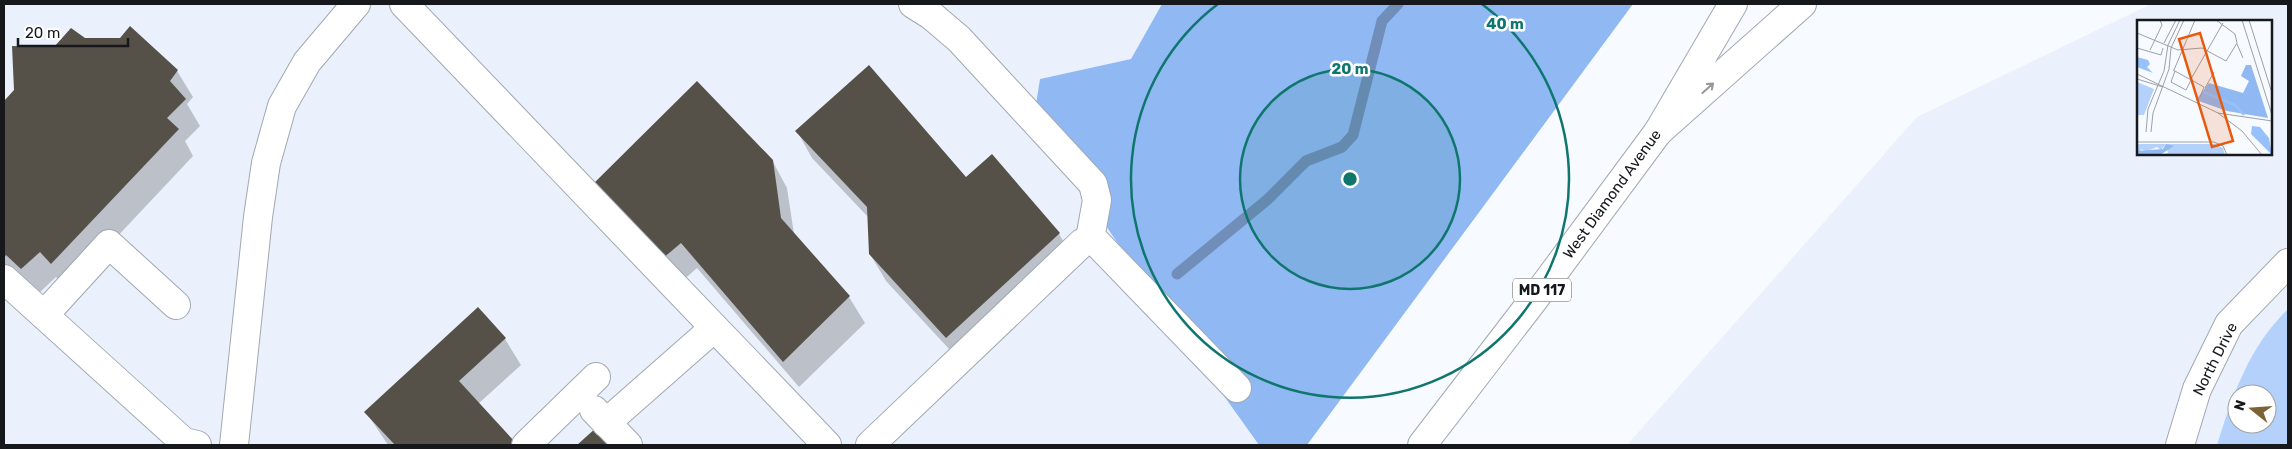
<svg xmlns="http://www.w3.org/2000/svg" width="2292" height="449" font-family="Rubik,sans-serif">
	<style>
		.built { fill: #eaf1fc; fill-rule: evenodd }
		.green { fill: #b3d1fb; fill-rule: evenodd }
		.forest { fill: #90b9f4 }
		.shadow { fill: #0003 }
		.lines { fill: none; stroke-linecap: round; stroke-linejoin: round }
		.stream { stroke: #708eb9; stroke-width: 11 }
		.building { fill: #565148 }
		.minor-casing { stroke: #a1a8b2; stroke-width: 30 }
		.major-casing { stroke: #a1a8b2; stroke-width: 30 }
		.highway-casing { stroke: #a1a8b2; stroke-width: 30 }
		.minor { stroke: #fff; stroke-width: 28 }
		.major { stroke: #fff; stroke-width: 28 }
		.highway { stroke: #fff; stroke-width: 28 }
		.oneway { stroke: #969799 }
		.ring { fill: none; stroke: #0f766e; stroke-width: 2.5 }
		.labels { text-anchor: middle; stroke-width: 5; stroke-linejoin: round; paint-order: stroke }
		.shield { fill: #fff; stroke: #5c5d60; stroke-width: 1 }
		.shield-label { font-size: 14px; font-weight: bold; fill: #16181c }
		.street-label { font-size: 15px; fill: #16181c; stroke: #fff }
		.inset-river { fill: none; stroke: #97c1fc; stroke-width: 2.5 }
		.inset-road { fill: none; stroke: #9da0a4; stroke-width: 1 }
		.view { fill: #e8590c; fill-opacity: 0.15; stroke: #e8590c; stroke-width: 2.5 }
		.inset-edge { fill: none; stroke: #16181c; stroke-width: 2.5 }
		.centre { fill: #0f766e; stroke: #fff; stroke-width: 2.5 }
		.ring-label { font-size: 15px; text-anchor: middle; font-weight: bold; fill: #0f766e; stroke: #fff; stroke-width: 5; stroke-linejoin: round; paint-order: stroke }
	</style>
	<rect width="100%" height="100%" fill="#f7fafe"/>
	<g class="built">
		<path d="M 4,4 L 1162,4 L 1131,59 L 1040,79 L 1094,208 L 1263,445 L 4,445 Z"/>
		<path d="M 2151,4 L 2288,4 L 2288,445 L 1627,445 L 1917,117 ZM 2138,21 L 2271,21 L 2271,154 L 2138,154 ZM 2237,394 L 2267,394 L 2267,424 L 2237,424 Z"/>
	</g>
	<path class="green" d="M 2288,309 L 2288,445 L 2217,445 C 2233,394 2249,347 2288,309 ZM 2237,394 L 2267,394 L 2267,424 L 2237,424 Z"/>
	<path class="forest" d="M 1162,4 L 1633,4 L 1307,445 L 1259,445 L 1164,312 L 1094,208 L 1031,136 L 1040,79 L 1131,59 Z"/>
	<g class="shadow">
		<path d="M 130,28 L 177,71 L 193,97 L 187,104 L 200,126 L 185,141 L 193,156 L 67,290 L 56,277 L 37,295 L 4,286 L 4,103 L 55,48 L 84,39 L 121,40 Z"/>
		<path d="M 797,131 L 965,179 L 992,155 L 1059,234 L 1075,260 L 962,363 L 886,281 L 870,254 L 869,218 L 812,158 Z"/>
		<path d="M 772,160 L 787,188 L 794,234 L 849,297 L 865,323 L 799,387 L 697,268 L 671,291 L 603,218 Z"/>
		<path d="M 478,309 L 505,339 L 521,365 L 478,404 L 515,445 L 388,445 L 366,412 Z"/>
	</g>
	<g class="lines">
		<path class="stream" d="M 1177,274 L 1267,200 L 1306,161 L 1342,147 L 1353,135 L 1382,21 L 1398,4"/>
	</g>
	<g class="building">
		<path d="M 130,26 L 178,70 L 170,81 L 186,99 L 167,118 L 179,129 L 51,264 L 40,252 L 21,269 L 6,255 L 4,258 L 4,101 L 14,90 L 12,46 L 54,47 L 71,28 L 85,38 L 120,38 Z"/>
		<path d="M 869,65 L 966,177 L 992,154 L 1060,233 L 946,338 L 869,254 L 867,207 L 795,131 Z"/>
		<path d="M 697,81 L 773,160 L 781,218 L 850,296 L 783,362 L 681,243 L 655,265 L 586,191 Z"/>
		<path d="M 478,307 L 506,338 L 459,381 L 515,442 L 511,445 L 395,445 L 364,412 Z"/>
		<path d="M 597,427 L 615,445 L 577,445 Z"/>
	</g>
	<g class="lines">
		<g class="minor-casing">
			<g id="minor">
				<path d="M 404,4 L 827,445"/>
				<path d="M 913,4 L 932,16 L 959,39 L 1093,184 L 1097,200 L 1090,239"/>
				<path d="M 4,279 L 184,442 L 197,445"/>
				<path d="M 44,315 L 109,244 L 176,305"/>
				<path d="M 594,410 L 628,445"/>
				<path d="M 606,423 L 714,328"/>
				<path d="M 234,445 L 258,217 L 266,163 L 282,106 L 307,62 L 356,4"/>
				<path d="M 526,445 L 596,377"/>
				<path d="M 870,445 L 1082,243 L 1090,239 L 1097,243 L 1237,388"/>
				<path d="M 2180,445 L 2197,389 L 2229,324 L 2288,263"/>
			</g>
		</g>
		<g class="major-casing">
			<path id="major" d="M 1422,445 L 1535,298 L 1658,132 L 1733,4"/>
		</g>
		<g class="highway-casing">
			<path id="highway" d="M 1658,132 L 1802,4"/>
		</g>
		<use href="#minor" class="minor"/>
		<use href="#major" class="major"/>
		<use href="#highway" class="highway"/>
	</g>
	<defs><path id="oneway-shaft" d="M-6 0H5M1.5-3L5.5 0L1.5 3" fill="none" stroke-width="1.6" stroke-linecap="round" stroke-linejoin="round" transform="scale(1.25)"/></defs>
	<use class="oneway" href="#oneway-shaft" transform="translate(1708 88) rotate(-42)"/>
	<circle cx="1350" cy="179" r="110" fill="#0f766e" fill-opacity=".12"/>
	<g class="ring">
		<circle cx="1350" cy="179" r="110"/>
		<path d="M1482 4A219 219 0 1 1 1218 4"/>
	</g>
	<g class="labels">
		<rect class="shield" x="1513" y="278.5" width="58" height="23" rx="4"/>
		<g class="shield-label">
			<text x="1542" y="295">MD 117</text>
		</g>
		<g class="street-label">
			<text transform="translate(1612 194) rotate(-54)" y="5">West Diamond Avenue</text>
			<text transform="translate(2215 359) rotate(-63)" y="5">North Drive</text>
		</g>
	</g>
	<g transform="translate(2137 20)">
		<rect width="135" height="135" fill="#f7fafe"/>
		<path d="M 0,62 L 17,69 L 7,95 L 1,95 L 0,101 ZM 0,124 L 77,124 L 86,128 L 88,135 L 23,135 L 31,133 L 29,124 L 24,130 L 20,127 L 8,132 L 5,129 L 0,135 Z" fill="#b3d1fb"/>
		<path d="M 109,45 L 114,45 L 131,98 L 90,91 L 59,80 L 72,63 L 106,73 L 112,61 L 104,56 ZM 29,124 L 37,126 L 23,135 L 2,135 L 0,131 L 26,129 Z" fill="#90b9f4"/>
		<path d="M 0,37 L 11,40 L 13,44 L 10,47 L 16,53 L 0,47 ZM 115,106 L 123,107 L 132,118 L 135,135 L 114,114 Z" fill="#97c1fc"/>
		<path class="inset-river" d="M 67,72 L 98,85 L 107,95"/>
		<path class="inset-road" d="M 105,0 L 135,95M 112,0 L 135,73M 0,13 L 41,30 L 65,28 L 89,41 L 100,23 L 98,14 L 79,0M 27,23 L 39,0M 100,24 L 106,38M 0,28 L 24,35 L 26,28M 13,30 L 25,5 L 23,0M 36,50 L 67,67 L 63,77M 37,50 L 58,0M 38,51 L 34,62 L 49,70 L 54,60M 0,54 L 81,93 L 135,101M 0,59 L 26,67M 54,59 L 86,3M 68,68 L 77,52M 81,93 L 105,111 L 125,135M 9,112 L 11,89 L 27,51 L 31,25 L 43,0M 14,112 L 16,93 L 32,49 L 34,28 L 47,0M 0,122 L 77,122 L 86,126 L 90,135"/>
		<path class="view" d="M 63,13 L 96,121 L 75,127 L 42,19 Z"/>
		<rect width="135" height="135" class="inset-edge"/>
	</g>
	<circle cx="1350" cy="179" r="8" class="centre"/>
	<g class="ring-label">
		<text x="1505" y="29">40 m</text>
		<text x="1350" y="74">20 m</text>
	</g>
	<rect width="2292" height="449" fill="none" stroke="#16181c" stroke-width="10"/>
	<g transform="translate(2252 409) rotate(287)"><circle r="24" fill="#ffffff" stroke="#a2a3a4"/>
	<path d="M0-4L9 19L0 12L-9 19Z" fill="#7d6334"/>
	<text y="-8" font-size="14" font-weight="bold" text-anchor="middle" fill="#16181c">N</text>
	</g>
	<path d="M18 38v8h110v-8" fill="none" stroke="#16181c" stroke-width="2.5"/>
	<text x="25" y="38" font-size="15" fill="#16181c" stroke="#ffffff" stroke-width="4" paint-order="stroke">20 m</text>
</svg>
